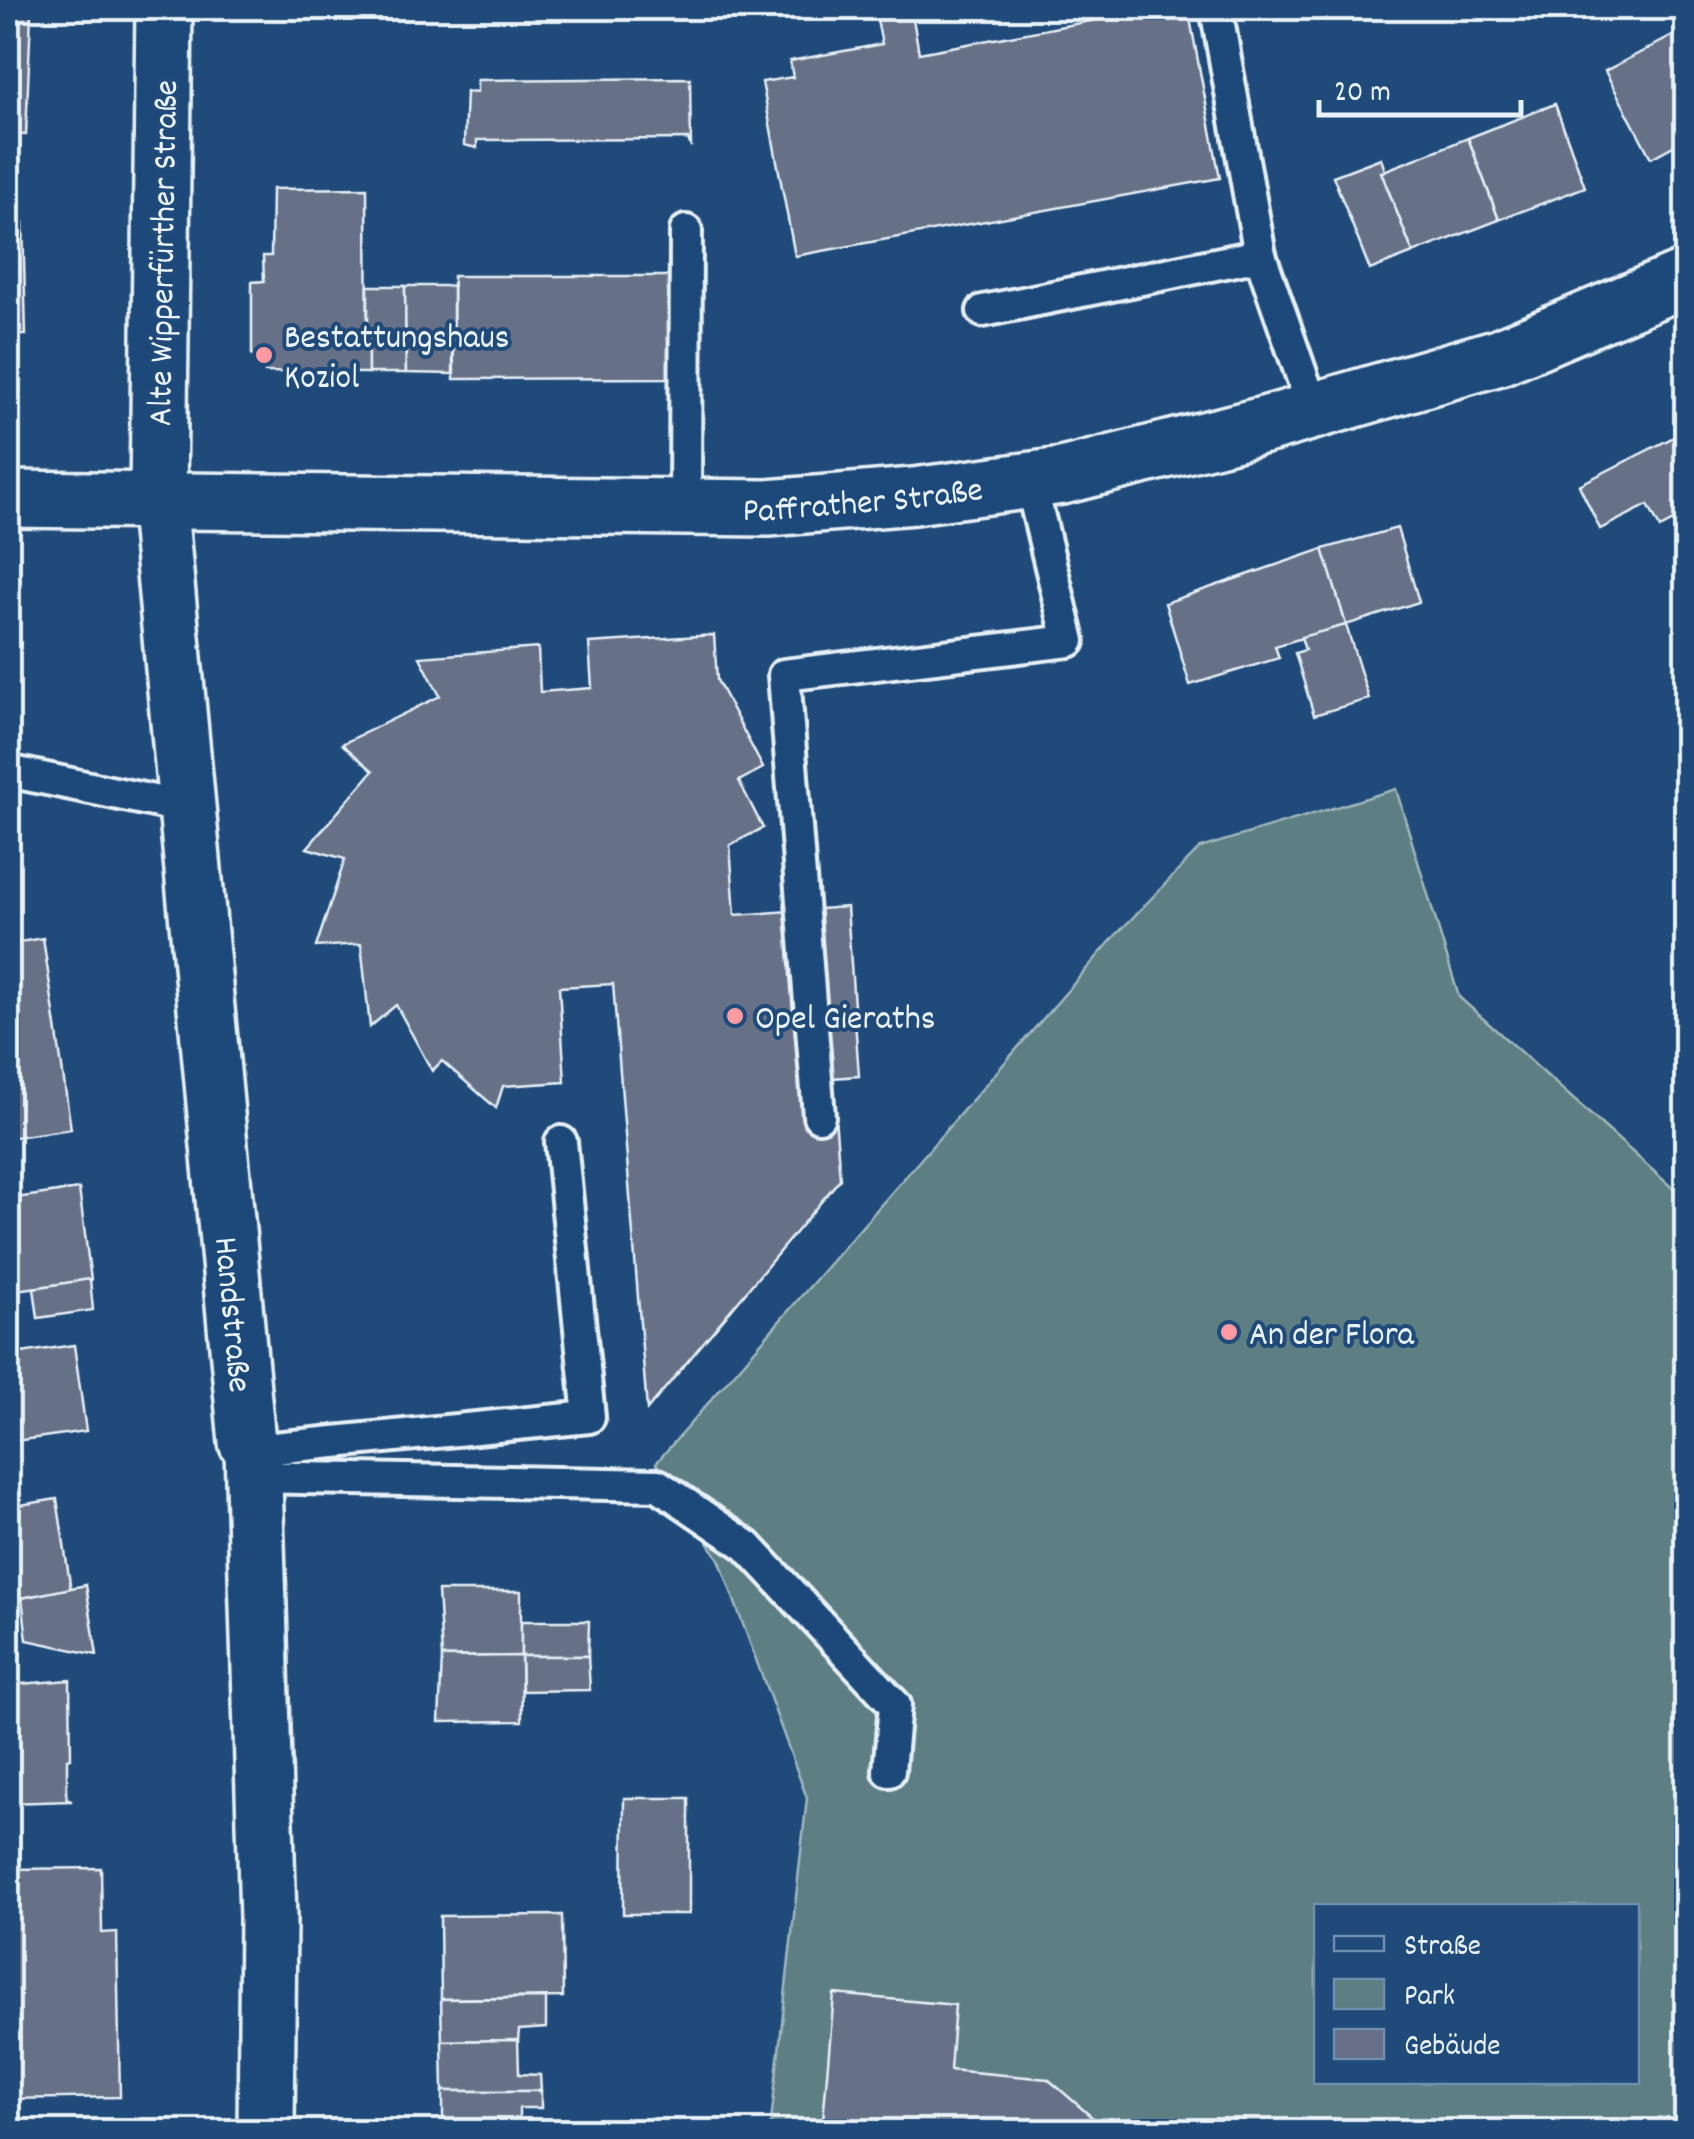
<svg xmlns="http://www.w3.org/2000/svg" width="1694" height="2139" font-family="Dekko,sans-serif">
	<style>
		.green { fill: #5d7e82; stroke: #a2b8bd; stroke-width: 2.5; fill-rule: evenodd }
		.building { fill: #666f87; stroke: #e8f1f8; stroke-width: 2.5 }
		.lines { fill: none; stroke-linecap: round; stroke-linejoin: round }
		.lane-casing { stroke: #e8f1f8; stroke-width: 38 }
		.secondary-casing { stroke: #e8f1f8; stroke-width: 62 }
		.primary-casing { stroke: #e8f1f8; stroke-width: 62 }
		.lane { stroke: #1f4a7a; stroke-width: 30 }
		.secondary { stroke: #1f4a7a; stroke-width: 55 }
		.primary { stroke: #1f4a7a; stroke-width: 55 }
		.poi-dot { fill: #ff9aa2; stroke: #1f4a7a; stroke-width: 4 }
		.labels { text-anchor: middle; stroke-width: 8; stroke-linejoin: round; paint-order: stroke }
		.street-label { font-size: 35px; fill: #e8f1f8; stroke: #1f4a7a }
		.poi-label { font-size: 35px; fill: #e8f1f8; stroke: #1f4a7a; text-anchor: start }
	</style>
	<rect width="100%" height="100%" fill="#1f4a7a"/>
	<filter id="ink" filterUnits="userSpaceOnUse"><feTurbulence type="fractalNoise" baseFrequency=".01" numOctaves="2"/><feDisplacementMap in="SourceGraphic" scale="20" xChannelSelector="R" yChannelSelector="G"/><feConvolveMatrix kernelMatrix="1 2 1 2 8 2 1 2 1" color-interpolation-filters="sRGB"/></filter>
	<g filter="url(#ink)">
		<path class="green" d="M 1396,789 L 1459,997 L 1686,1200 L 1686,2131 L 770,2131 L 807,1798 L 719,1559 L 656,1463 L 1116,935 L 1200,848 ZM 1316,1906 L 1636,1906 L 1636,2082 L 1316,2082 Z"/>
		<g class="building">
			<path d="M 1160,8 L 1188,8 L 1220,178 L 795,256 L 762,82 L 793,77 L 790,61 L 882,44 L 877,20 L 912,13 L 919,53 Z"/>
			<path d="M 8,13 L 31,13 L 26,135 L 8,134 Z"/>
			<path d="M 1686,29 L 1686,139 L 1651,158 L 1605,71 Z"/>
			<path d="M 690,78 L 691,147 L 688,139 L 477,140 L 477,148 L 464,145 L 466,92 L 477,93 L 477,80 Z"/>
			<path d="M 1555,104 L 1585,187 L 1499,220 L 1468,138 Z"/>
			<path d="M 1468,138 L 1499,220 L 1413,253 L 1381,172 Z"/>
			<path d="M 1381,158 L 1385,171 L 1381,172 L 1413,253 L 1370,270 L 1333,176 Z"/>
			<path d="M 367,188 L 368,373 L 265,372 L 252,355 L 252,282 L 264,281 L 263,256 L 271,256 L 272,189 Z"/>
			<path d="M 8,222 L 23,222 L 26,335 L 9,335 L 8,428 Z"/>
			<path d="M 453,276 L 672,276 L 672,378 L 454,379 Z"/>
			<path d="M 368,286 L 405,286 L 406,373 L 368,373 Z"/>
			<path d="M 405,286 L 453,286 L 453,374 L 406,373 Z"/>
			<path d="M 1682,433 L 1686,442 L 1686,514 L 1660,528 L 1648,505 L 1600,529 L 1579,485 Z"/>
			<path d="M 1397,528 L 1419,602 L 1346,625 L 1323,549 Z"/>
			<path d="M 1323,549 L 1346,625 L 1275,646 L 1279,658 L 1190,685 L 1165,603 Z"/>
			<path d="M 1346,625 L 1369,699 L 1314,715 L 1295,653 L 1305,650 L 1301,637 Z"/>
			<path d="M 714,635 L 717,680 L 763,768 L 739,781 L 763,828 L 730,845 L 735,915 L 847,907 L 859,1076 L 832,1078 L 840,1179 L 647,1410 L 613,984 L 559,987 L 565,1082 L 503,1086 L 496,1108 L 442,1061 L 432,1071 L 396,1005 L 370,1027 L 361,944 L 316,947 L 345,859 L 307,848 L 373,771 L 342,744 L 440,696 L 420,657 L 538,648 L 540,692 L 592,688 L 589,643 Z"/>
			<path d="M 43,938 L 71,1129 L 8,1138 L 8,944 Z"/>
			<path d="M 79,1189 L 91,1280 L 8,1291 L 8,1199 Z"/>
			<path d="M 90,1279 L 93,1310 L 38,1318 L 34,1288 Z"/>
			<path d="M 74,1345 L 86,1431 L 8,1442 L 8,1355 Z"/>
			<path d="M 57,1499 L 71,1590 L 8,1600 L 8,1507 Z"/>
			<path d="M 86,1585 L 97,1655 L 27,1640 L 22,1598 Z"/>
			<path d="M 438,1591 L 521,1591 L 521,1656 L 442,1657 Z"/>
			<path d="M 521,1621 L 589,1621 L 588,1656 L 521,1656 Z"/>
			<path d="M 521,1656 L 588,1656 L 590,1690 L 522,1691 Z"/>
			<path d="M 521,1656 L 522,1721 L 439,1722 L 442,1657 Z"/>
			<path d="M 70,1680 L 71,1758 L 67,1759 L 67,1799 L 72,1801 L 8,1803 L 8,1685 Z"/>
			<path d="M 624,1798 L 689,1798 L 689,1914 L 623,1914 Z"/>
			<path d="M 101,1868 L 102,1933 L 117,1932 L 120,2097 L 8,2099 L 8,1869 Z"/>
			<path d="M 562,1915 L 563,1997 L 441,1999 L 440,1916 Z"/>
			<path d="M 834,1994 L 955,2005 L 950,2070 L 1048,2079 L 1109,2132 L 822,2132 Z"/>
			<path d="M 546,1998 L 546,2028 L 519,2030 L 518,2040 L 442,2041 L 441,1999 Z"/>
			<path d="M 518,2040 L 519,2074 L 540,2075 L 541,2091 L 443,2091 L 442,2041 Z"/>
			<path d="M 443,2091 L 541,2091 L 541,2108 L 519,2108 L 519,2132 L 443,2132 Z"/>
		</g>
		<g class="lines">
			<g class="lane-casing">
				<g id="lane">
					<path d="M 1216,8 L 1260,255"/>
					<path d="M 983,311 L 1260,255 L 1314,411"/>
					<path d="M 685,507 L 686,231"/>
					<path d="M 8,771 L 187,808"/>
					<path d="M 819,1116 L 784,675 L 1069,641 L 1030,480"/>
					<path d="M 253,1450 L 589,1417 L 561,1142"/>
					<path d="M 251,1477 L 658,1485 L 747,1546 L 895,1705 L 889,1771"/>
				</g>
			</g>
			<g class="secondary-casing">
				<g id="secondary">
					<path id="s1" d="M 8,499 L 768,508 L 914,496 L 1062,476 L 1268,424 L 1499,357 L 1686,278"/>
				</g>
			</g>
			<g class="primary-casing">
				<g id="primary">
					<path id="s2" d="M 164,8 L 158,499 L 247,1442 L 253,1450 L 268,1917 L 266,2132"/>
				</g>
			</g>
			<use href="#lane" class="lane"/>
			<use href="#secondary" class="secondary"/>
			<use href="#primary" class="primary"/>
		</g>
	</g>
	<g class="poi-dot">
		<circle cx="264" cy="355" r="10"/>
		<circle cx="735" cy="1016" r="10"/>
		<circle cx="1229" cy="1332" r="10"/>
	</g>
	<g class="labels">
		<g class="street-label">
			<text transform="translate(161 253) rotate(-89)" y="12">Alte Wipperfürther Straße</text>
			<text dy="12" stroke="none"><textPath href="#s1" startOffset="855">Paffrather Straße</textPath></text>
			<text dy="12" stroke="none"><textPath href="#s2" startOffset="1310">Handstraße</textPath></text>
		</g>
		<g class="poi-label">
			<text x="284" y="347">Bestattungshaus<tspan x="284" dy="40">Koziol</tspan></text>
			<text x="755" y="1028">Opel Gieraths</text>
			<text x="1249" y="1344">An der Flora</text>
		</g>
	</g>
	<rect width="1694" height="2139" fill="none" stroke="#1f4a7a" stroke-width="40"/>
	<rect x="20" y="20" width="1654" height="2099" fill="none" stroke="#e8f1f8" stroke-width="4" filter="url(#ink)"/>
	<rect x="1314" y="1904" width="325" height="180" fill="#1f4a7a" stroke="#6f8dac" stroke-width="2.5"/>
	<rect x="1334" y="1936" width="50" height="15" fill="#1f4a7a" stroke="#6f8dac" stroke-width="2.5"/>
	<text x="1404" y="1954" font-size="30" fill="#e8f1f8">Straße</text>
	<rect x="1334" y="1979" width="50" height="30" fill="#5d7e82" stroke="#6f8dac" stroke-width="2.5"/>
	<text x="1404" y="2004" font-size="30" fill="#e8f1f8">Park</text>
	<rect x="1334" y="2029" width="50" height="30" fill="#666f87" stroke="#6f8dac" stroke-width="2.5"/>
	<text x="1404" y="2054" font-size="30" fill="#e8f1f8">Gebäude</text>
	<path d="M1319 100v15h202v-15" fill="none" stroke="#e8f1f8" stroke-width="5"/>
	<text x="1334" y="100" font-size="30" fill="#e8f1f8" stroke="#1f4a7a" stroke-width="8" paint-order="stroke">20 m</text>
</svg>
